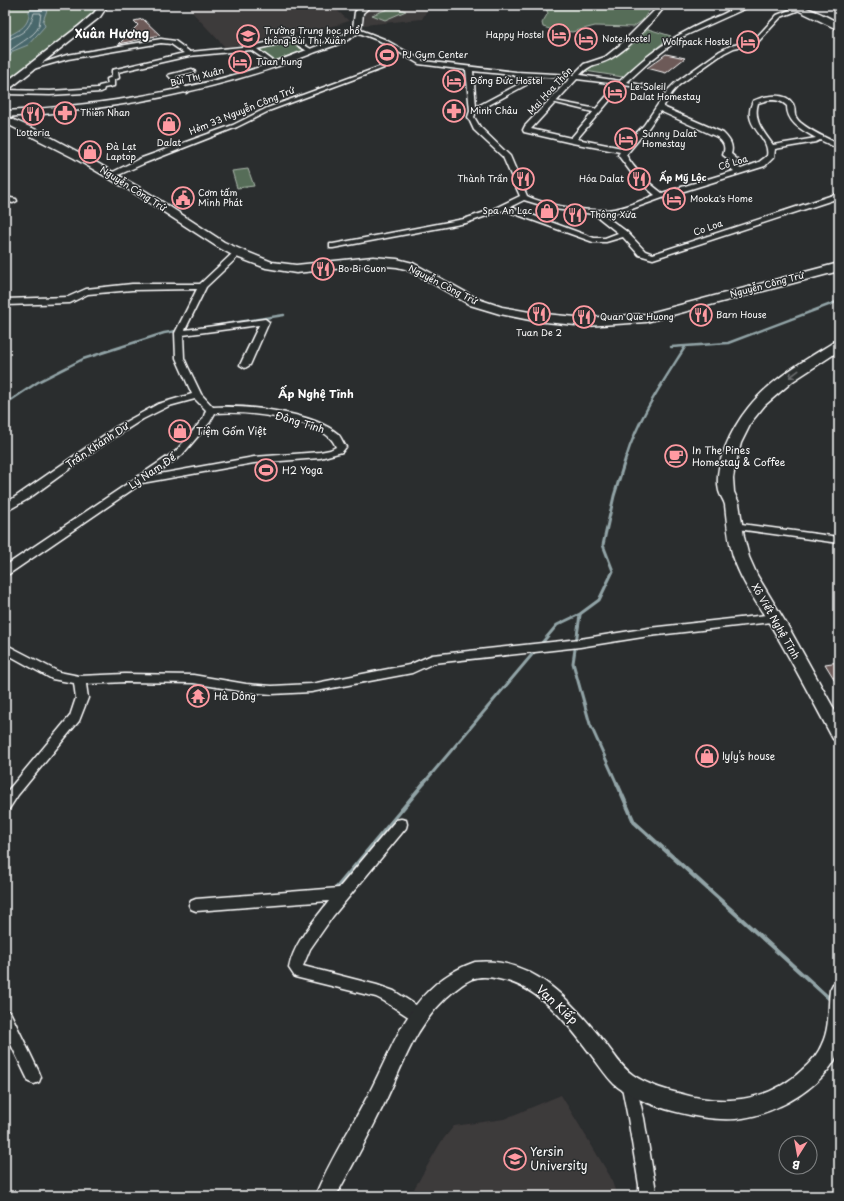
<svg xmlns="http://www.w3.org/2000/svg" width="844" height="1201" font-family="'Playpen Sans',sans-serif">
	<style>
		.built { fill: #3e3a3b }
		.green { fill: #576d58; stroke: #abb6ac }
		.water { fill: #4a686c; stroke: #92a4a7 }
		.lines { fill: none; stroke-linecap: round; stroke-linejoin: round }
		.shore { stroke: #b7c3c4; stroke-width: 1 }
		.stream-far2 { stroke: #92a4a7; stroke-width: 2.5 }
		.stream-far1 { stroke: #92a4a7; stroke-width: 3 }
		.stream { stroke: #92a4a7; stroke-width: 4 }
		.building { fill: #6d5a59; stroke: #fff }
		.pedestrian-casing { stroke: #fff; stroke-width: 3 }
		.minor-casing { stroke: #fff; stroke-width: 3 }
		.tertiary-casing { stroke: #fff; stroke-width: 3 }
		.secondary-casing { stroke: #fff; stroke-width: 3 }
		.pedestrian { fill: #2a2d2e; fill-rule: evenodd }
		.minor { fill: #2a2d2e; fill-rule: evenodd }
		.tertiary { fill: #2a2d2e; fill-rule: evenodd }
		.secondary { fill: #2a2d2e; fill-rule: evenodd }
		.oneway { stroke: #6a6c6d }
		.labels { text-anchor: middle; stroke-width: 3; stroke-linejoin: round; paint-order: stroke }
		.far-poi-label { font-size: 9px; fill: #fff; stroke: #2a2d2e; text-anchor: start }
		.far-street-label { font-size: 9px; fill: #fff; stroke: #2a2d2e }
		.far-neighbourhood-label { font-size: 9px; font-weight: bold; fill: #fff; stroke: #2a2d2e }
		.street-label { font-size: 10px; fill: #fff; stroke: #2a2d2e }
		.poi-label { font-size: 10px; fill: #fff; stroke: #2a2d2e; text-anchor: start }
		.neighbourhood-label { font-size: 11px; font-weight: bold; fill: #fff; stroke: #2a2d2e }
		.far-district-label { font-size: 12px; font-weight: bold; fill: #fff; stroke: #2a2d2e }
		.near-street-label { font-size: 12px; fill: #fff; stroke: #2a2d2e }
		.near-poi-label { font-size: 12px; fill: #fff; stroke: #2a2d2e; text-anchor: start }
	</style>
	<rect width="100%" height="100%" fill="#2a2d2e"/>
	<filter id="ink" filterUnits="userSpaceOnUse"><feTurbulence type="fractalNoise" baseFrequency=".025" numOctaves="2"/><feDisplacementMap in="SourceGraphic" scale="8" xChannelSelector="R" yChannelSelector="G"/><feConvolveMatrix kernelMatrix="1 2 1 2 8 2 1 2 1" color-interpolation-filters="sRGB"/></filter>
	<g filter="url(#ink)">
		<g class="built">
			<path d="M 189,5 L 331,5 L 349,21 L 337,25 L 225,47 L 192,12 Z"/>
			<path d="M 376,5 L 430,5 L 422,19 L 364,25 L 365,11 Z"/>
			<path d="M 561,1095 L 610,1176 L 617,1196 L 410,1196 L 441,1142 L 454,1126 L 504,1119 Z"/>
		</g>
		<g class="green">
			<path d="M 5,5 L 99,5 L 95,11 L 87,20 L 5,83 Z"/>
			<path d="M 537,5 L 659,5 L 648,12 L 643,20 L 633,27 L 595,26 L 572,32 L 550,29 L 543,27 L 542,23 L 548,13 L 546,9 Z"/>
			<path d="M 393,7 L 406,11 L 385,20 L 372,15 Z"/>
			<path d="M 645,28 L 671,36 L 623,77 L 585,71 L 591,64 L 609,59 Z"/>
			<path d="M 291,41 L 305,51 L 274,61 L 257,48 Z"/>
			<path d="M 248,169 L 254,186 L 237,188 L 232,171 Z"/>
		</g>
		<path class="water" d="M 32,9 L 47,10 L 43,21 L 45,26 L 28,45 L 13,51 L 10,56 L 5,59 L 5,38 C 17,31 30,27 29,11 Z"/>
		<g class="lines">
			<path class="shore" d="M 5,41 C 22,33 29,32 34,13 L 41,13 C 40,17 40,22 39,26 C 35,37 13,46 5,55"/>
			<g class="stream-far2">
				<path d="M 195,329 L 284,315"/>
				<path d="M 671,347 L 728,343 L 839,301"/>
				<path d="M 5,404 L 38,382 L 83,359 L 164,333 L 176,331"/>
				<path d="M 626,458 C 638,418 663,382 685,347"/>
			</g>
			<g class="stream-far1">
				<path d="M 580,615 L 573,663 L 590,724 L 617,784"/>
				<path d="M 423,784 L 557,625 L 580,614 L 599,600 L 613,571 L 603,545 L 614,496 L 626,457"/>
			</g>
			<g class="stream">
				<path d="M 617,783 L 634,822 L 832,1001"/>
				<path d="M 334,891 L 424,783"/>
			</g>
		</g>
		<g class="building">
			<path d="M 143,19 L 160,35 L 119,44 L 138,25 L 134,21 Z"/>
			<path d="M 666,54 L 685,58 L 666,73 L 647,68 Z"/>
			<path d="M 839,662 L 839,687 L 825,664 Z"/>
		</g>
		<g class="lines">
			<g class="pedestrian-casing">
				<path id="pedestrian" d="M 550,100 L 597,109 L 600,111 L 597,113 L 552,102 L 550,102 Z"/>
			</g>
			<g class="minor-casing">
				<g id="minor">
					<path d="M 346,5 L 355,5 L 365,9 L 362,11 Z"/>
					<path d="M 660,5 L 666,5 C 651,24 631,47 610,59 C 597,66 592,62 580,75 L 620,81 C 651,50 681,31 721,15 C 731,10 741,5 753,5 L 680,38 L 650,61 L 627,82 L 651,87 L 651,89 L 623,85 L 577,139 L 622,148 L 644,125 L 667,91 L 675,83 L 720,51 L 730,46 L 753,41 L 777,15 L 800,6 L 802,7 L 802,9 L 781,17 L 757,43 L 734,48 L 724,53 L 679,85 L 672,93 L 663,107 L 723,133 C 729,139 734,145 731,154 L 738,160 L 734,165 L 741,169 L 759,162 L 767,156 C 771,135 740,127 753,101 C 763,96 786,91 793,104 C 797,112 791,114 801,123 C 812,132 826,138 839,144 L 839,149 L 820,140 L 816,142 L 775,149 L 774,157 L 765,166 L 665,197 L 629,210 L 604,215 L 627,232 L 645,251 L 653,254 L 839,193 L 839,198 L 653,259 L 639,255 L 623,237 L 606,242 L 593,242 L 504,210 L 466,223 L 333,248 L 330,248 L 330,244 L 333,244 L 464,219 L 491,210 L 520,196 L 503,157 L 474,130 L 468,117 L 470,111 L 466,70 L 419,64 L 380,41 L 354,31 L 354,29 L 358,29 L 384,39 L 423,61 L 516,72 L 573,75 L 584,64 L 605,57 L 620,45 ZM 473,71 L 513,75 L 523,79 L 521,83 L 476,107 ZM 527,76 L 570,78 L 525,126 L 523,130 L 524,132 L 572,143 L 620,152 L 618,155 L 636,179 L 655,195 C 642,200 628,207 614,209 C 592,213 547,206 527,196 L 510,156 L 480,127 L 474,117 L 476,112 L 526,85 L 530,78 ZM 577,79 L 617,84 L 571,138 L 531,129 ZM 768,100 C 776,100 781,100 787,106 C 787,123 802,130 816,138 L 773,145 C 763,131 753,121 758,103 ZM 660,111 L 717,137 C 724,142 726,147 723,155 L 730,160 L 726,165 L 734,171 L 662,193 C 647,182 635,170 626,155 L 649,127 ZM 524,200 L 554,209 L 594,214 L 618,233 L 605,238 L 594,238 L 510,207 Z"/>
					<path d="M 288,38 L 295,39 L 314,51 L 309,52 L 292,42 L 288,42 L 257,49 L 276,63 L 276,65 L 274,66 L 251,50 L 189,56 L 118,72 L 119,78 L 114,80 L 114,86 L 104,88 L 103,91 L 101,92 L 50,95 L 5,94 L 5,90 L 50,91 L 98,88 L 99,86 L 108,84 L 107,79 L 112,77 L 112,70 L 184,53 L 171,44 L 161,43 L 68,59 L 33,69 L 30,67 L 67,55 L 161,39 L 175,41 L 190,52 L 252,46 Z"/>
					<path d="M 379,67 L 384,68 L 271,110 L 237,127 L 145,163 L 114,177 L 111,177 L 107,175 L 139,159 L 233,125 L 267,108 Z"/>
					<path d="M 192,69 L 195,71 L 194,72 L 176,76 L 189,91 L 186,93 L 184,92 L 168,75 Z"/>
					<path d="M 5,197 L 16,199 L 17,201 L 13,203 L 5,201 Z"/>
					<path d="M 235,251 L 238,251 L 242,253 L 206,287 L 185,330 L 265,319 L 269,322 L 250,365 L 245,368 L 240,365 L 259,325 L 183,335 L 184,358 L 189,369 L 201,394 L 213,407 C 246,405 313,412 338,434 C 341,437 343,443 346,447 L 342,452 L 320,458 L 254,463 L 142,483 L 9,574 L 5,575 L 5,566 L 176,451 L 203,419 L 206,410 L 195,399 L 169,406 L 143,419 L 104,444 L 28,499 L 5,512 L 5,504 L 116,427 L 158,404 L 192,394 L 176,358 L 175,333 L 197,289 L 132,290 L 88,294 L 70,303 L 5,305 L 5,299 L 68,297 L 86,289 L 132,284 L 200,284 ZM 215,413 C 242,411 312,417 331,439 C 333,441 335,445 336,447 L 330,450 L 320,452 L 254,457 L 154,475 L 182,455 L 210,422 Z"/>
					<path d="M 734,523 L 839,537 L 839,543 L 730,528 L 729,526 L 730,524 Z"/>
					<path d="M 776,614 L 780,615 L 782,618 L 780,621 L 649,636 L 580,647 L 434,663 L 412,673 L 311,692 L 272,694 L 246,692 L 193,683 L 125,682 L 86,684 L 88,698 L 79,721 L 18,795 L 9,809 L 5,810 L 5,794 L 70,716 L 76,698 L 74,683 L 52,679 L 5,653 L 5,644 L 59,672 L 79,676 L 125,674 L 193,675 L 246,684 L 272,686 L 311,684 L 409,665 L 432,655 L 580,639 L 649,628 Z"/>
					<path d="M 401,819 L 406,820 L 407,824 L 406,828 L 333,916 L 310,949 L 303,966 L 377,985 L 394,991 L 425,1011 L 427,1016 L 425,1021 L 420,1023 L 415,1021 L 384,1001 L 376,997 L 295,977 L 289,968 C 294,942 314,921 329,901 L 196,911 L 191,909 L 189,905 L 191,901 L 196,899 L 339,888 L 396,820 Z"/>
					<path d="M 5,1010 L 10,1012 L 39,1072 L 41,1077 L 39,1082 L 34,1084 L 29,1082 L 5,1032 Z"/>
					<path d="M 628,1075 L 633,1077 L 635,1082 L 644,1118 L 655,1185 L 655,1196 L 639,1196 L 639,1185 L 628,1118 L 621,1082 L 623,1077 Z"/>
				</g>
			</g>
			<g class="tertiary-casing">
				<g id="tertiary">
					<path d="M 363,5 L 372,5 L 363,13 C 362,20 363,27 358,33 C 346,44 325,48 311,54 C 212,93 110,110 5,117 L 5,111 C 106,105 205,90 299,53 C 315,47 332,41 347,33 L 353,28 L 355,12 Z"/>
					<path d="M 475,962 C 534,956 572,1003 605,1043 C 614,1054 621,1067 633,1075 C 646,1084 662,1089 678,1093 C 722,1106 767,1103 802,1070 C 810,1063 818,1054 822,1044 C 830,1028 828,1007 830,990 L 833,984 L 839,982 C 839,997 839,1013 839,1028 C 839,1035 840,1042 839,1048 C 835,1072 801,1097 780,1106 C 768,1112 756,1116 743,1118 C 709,1124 641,1107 614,1084 C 607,1077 601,1068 595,1060 C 570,1027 542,987 499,979 C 491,977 480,976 472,979 C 463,983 455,990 447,997 C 414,1028 405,1061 386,1100 C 371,1132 353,1164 336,1196 L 315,1196 C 329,1162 349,1131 366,1099 C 396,1043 409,985 475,962 Z"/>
				</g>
			</g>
			<g class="secondary-casing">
				<g id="secondary">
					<path d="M 100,5 L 108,5 L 100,17 L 8,90 L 5,91 L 5,83 L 79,26 L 94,13 Z"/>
					<path d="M 787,5 C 806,5 822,14 839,23 L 839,30 Z"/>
					<path d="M 5,116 L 39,131 L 82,154 L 147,192 L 224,242 L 242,250 L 272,262 L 296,265 L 373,257 L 397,259 L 413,263 L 478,299 L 502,307 L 535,313 L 586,318 L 646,314 L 839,263 L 839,271 L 646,322 L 586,326 L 535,321 L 500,314 L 470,305 L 423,278 L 405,269 L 397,267 L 373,265 L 296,273 L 266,268 L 234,256 L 216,246 L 139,196 L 74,158 L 5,123 Z"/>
					<path d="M 839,341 L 839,351 L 793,381 L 765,405 L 752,421 L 741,443 L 735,466 L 733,478 L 734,492 L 739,503 L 744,537 L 749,557 L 757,575 L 789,628 L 839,718 L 839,741 L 833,739 C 815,705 797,671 778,638 C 763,611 742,585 733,556 C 728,539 727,522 725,505 C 724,500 720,496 719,491 C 713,465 732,428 748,408 C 771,379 804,361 834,342 Z"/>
				</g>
			</g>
			<use href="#pedestrian" class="pedestrian"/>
			<use href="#minor" class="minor"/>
			<use href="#tertiary" class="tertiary"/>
			<use href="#secondary" class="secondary"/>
		</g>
		<defs><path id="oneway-shaft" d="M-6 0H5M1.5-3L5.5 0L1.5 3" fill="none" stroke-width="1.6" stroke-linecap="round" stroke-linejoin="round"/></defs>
		<use class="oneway" href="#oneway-shaft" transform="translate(794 374) rotate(143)"/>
	</g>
	<defs>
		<g id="hotel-ring" transform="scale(1.15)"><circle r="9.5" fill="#2a2d2e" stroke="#ff9aa2" stroke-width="1.5"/><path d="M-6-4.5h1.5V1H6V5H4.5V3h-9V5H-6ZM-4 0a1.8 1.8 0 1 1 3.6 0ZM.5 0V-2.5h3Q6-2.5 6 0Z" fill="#ff9aa2"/></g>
		<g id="school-ring" transform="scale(1.15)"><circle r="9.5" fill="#2a2d2e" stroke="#ff9aa2" stroke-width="1.5"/><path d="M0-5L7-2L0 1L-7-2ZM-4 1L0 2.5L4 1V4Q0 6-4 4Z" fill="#ff9aa2"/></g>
		<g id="stadium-ring" transform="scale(1.15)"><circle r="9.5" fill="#2a2d2e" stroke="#ff9aa2" stroke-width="1.5"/><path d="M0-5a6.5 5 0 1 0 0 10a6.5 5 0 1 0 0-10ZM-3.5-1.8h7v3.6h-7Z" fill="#ff9aa2"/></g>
		<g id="pharmacy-ring" transform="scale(1.15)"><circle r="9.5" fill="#2a2d2e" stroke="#ff9aa2" stroke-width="1.5"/><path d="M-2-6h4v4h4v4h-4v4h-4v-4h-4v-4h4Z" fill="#ff9aa2"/></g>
		<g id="restaurant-ring" transform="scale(1.15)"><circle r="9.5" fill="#2a2d2e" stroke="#ff9aa2" stroke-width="1.5"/><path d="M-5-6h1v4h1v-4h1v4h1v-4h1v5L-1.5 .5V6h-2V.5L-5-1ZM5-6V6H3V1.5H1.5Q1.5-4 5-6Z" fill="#ff9aa2"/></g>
		<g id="shop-ring" transform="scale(1.15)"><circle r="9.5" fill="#2a2d2e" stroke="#ff9aa2" stroke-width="1.5"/><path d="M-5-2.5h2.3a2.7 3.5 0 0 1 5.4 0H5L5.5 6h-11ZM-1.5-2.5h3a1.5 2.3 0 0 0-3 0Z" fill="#ff9aa2"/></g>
		<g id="civic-ring" transform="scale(1.15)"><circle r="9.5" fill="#2a2d2e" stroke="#ff9aa2" stroke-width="1.5"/><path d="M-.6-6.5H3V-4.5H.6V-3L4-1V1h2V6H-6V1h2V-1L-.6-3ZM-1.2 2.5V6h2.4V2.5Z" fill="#ff9aa2"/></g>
		<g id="cafe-ring" transform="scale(1.15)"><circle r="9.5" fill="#2a2d2e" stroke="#ff9aa2" stroke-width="1.5"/><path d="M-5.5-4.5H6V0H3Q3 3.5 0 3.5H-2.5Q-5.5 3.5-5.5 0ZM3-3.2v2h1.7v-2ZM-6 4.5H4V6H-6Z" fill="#ff9aa2"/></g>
		<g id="temple-ring" transform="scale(1.15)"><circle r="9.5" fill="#2a2d2e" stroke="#ff9aa2" stroke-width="1.5"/><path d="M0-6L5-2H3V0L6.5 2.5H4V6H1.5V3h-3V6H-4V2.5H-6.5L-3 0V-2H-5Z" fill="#ff9aa2"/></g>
		<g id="university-ring" transform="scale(1.15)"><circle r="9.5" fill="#2a2d2e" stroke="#ff9aa2" stroke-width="1.5"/><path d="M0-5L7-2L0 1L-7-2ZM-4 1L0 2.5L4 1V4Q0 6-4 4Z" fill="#ff9aa2"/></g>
	</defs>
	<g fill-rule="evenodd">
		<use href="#hotel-ring" x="559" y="35"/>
		<use href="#school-ring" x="248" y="36"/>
		<use href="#hotel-ring" x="586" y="39"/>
		<use href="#hotel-ring" x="748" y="42"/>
		<use href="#stadium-ring" x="387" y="55"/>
		<use href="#hotel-ring" x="240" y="62"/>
		<use href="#hotel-ring" x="454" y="81"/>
		<use href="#hotel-ring" x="615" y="92"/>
		<use href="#pharmacy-ring" x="454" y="111"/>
		<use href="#pharmacy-ring" x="65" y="113"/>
		<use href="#restaurant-ring" x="33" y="114"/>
		<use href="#shop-ring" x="169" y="124"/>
		<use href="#hotel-ring" x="626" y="139"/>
		<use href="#shop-ring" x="90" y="152"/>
		<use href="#restaurant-ring" x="523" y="179"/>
		<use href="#restaurant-ring" x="639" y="179"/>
		<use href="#civic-ring" x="183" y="198"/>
		<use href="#hotel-ring" x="674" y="199"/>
		<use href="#shop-ring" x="547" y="211"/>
		<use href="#restaurant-ring" x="575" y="215"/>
		<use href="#restaurant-ring" x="323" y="269"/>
		<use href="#restaurant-ring" x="539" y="314"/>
		<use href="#restaurant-ring" x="701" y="315"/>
		<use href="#restaurant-ring" x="584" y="317"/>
		<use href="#shop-ring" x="180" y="431"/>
		<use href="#cafe-ring" x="676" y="456"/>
		<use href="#stadium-ring" x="266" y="470"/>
		<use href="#temple-ring" x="198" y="696"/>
		<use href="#shop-ring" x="707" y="756"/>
		<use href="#university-ring" x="515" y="1159"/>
	</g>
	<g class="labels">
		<g class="far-poi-label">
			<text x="264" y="34">Trường Trung học phổ<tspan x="264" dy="10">thông Bùi Thị Xuân</tspan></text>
			<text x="544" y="38" text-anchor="end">Happy Hostel</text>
			<text x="602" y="42">Note hostel</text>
			<text x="732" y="45" text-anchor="end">Wolfpack Hostel</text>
			<text x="402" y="58">PJ Gym Center</text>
			<text x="256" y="65">Tuan hung</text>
			<text x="470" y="84">Đồng Đức Hostel</text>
			<text x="630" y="90">Le Soleil<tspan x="630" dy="10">Dalat Homestay</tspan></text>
			<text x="470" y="114">Minh Châu</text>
			<text x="80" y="116">Thien Nhan</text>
			<text x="33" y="136" text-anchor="middle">Lotteria</text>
			<text x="642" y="137">Sunny Dalat<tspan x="642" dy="10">Homestay</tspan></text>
			<text x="169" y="146" text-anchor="middle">Dalat</text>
			<text x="106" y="150">Đà Lạt<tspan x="106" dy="10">Laptop</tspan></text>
			<text x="508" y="182" text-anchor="end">Thành Trần</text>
			<text x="624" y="182" text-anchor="end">Hóa Dalat</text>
			<text x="198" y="196">Cơm tấm<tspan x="198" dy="10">Minh Phát</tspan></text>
			<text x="690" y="202">Mooka's Home</text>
			<text x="532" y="214" text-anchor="end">Spa An Lạc</text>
			<text x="590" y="218">Thông Xưa</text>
			<text x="338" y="272">Bo Bi Cuon</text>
			<text x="716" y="318">Barn House</text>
			<text x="600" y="320">Quan Que Huong</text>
			<text x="539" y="336" text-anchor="middle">Tuan De 2</text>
		</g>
		<g class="far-street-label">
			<text transform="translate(197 77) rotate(-14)" y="3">Bùi Thị Xuân</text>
			<text transform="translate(550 91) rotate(-47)" y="3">Mai Hoa Thôn</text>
			<text transform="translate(242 111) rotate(-22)" y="3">Hẻm 33 Nguyễn Công Trứ</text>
			<text transform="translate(733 163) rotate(-17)" y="3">Cổ Loa</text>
			<text transform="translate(133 189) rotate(32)" y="3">Nguyễn Công Trứ</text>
			<text transform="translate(708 228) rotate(-19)" y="3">Co Loa</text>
			<text transform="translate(443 285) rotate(27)" y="3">Nguyễn Công Trứ</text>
			<text transform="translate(767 285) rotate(-15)" y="3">Nguyễn Công Trứ</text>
		</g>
		<g class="far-neighbourhood-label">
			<text x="683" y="181">Ấp Mỹ Lộc</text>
		</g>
		<g class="street-label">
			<text transform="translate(300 422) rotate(17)" y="4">Đông Tĩnh</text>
			<text transform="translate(97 445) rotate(-34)" y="4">Trần Khánh Dư</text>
			<text transform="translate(152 471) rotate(-34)" y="4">Lý Nam Đế</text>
			<text transform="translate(776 621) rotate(60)" y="4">Xô Viết Nghệ Tĩnh</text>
		</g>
		<g class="poi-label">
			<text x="196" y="435">Tiệm Gốm Việt</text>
			<text x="692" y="454">In The Pines<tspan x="692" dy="12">Homestay &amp; Coffee</tspan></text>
			<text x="282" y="474">H2 Yoga</text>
			<text x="214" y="700">Hà Dông</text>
			<text x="722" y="760">lyly’s house</text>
		</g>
		<g class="neighbourhood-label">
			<text x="316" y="398">Ấp Nghệ Tĩnh</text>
		</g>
		<g class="far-district-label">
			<text x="112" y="38">Xuân Hương</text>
		</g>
		<g class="near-street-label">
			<text transform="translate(557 1005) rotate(43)" y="4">Vạn Kiếp</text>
		</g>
		<g class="near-poi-label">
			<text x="530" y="1156">Yersin<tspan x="530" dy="14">University</tspan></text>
		</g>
	</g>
	<rect width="844" height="1201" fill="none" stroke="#2a2d2e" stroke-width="20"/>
	<rect x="10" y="10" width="824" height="1181" fill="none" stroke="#fff" stroke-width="1.5" filter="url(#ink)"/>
	<g transform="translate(798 1155) rotate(191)"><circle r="19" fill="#2a2d2e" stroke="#7f8182"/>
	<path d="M0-3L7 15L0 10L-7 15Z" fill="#ff9aa2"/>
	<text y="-6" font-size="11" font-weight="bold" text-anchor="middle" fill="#ffffff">B</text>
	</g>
</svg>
